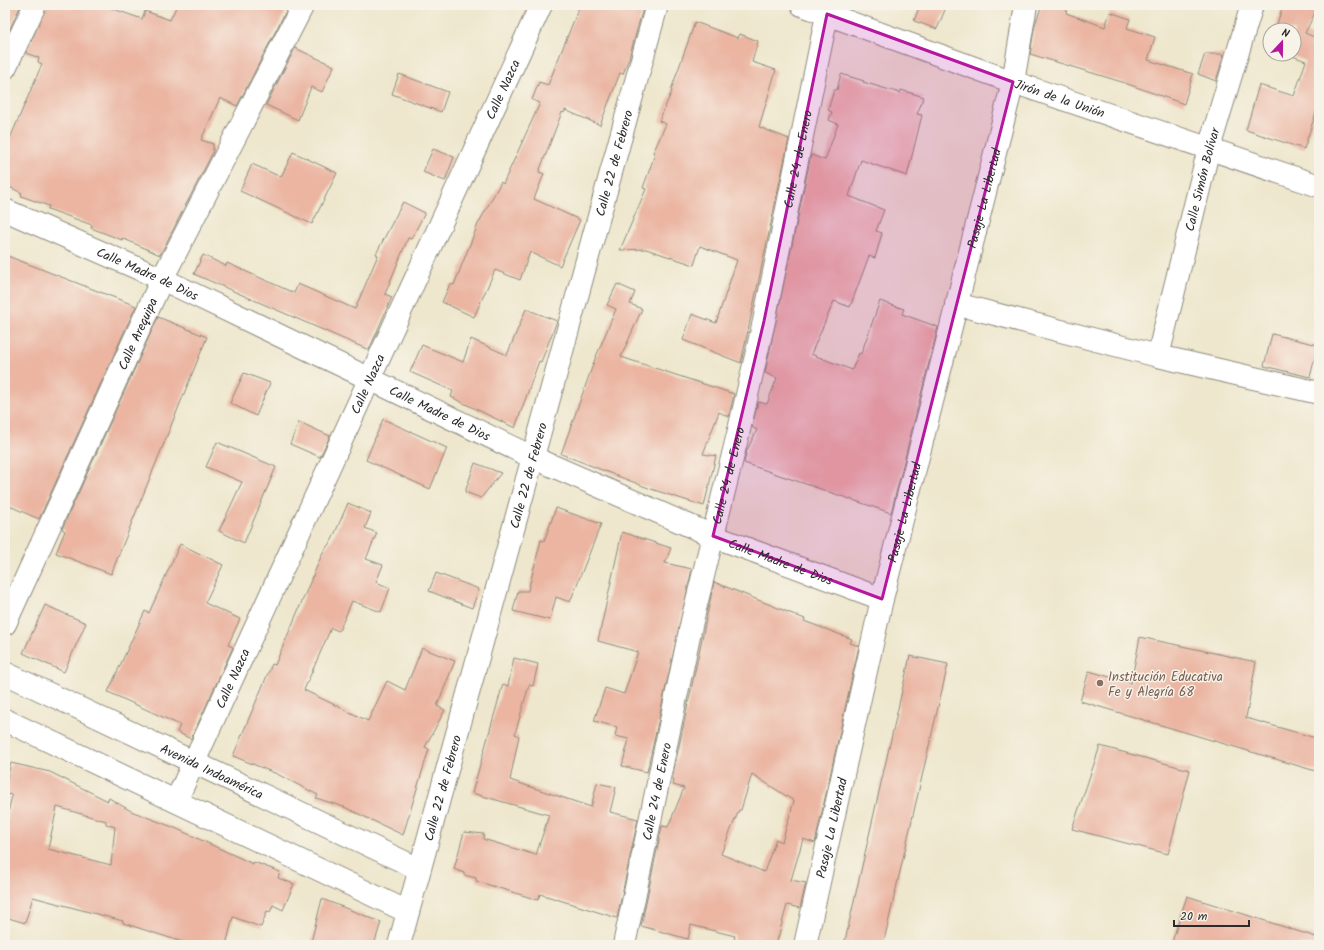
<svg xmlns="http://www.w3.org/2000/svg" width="1324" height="950" font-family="Kalam,sans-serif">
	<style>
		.building { fill: #ebb5a2; fill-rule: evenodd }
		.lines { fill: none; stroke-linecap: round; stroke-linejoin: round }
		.minor-casing { stroke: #8c897c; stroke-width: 24 }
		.minor { stroke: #fff; stroke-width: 22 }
		.marked { fill: #b5179e; fill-opacity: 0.2; stroke: #b5179e; stroke-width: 3; stroke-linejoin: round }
		.education-dot { fill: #8d6e63; stroke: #f7f3e8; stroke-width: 1.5 }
		.labels { text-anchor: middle; stroke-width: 3; stroke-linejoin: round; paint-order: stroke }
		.street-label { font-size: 13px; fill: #2b2b2b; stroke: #f7f3e8 }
		.education-label { font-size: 13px; fill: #785e54; stroke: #f7f3e8; text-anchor: start }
	</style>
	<rect width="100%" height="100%" fill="#f7f3e8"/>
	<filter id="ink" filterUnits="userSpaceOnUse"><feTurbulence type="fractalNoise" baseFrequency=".025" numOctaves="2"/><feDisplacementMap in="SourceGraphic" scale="8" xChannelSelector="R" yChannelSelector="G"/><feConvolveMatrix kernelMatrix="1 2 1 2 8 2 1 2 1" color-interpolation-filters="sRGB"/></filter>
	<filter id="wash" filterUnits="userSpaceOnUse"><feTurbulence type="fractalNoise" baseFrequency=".012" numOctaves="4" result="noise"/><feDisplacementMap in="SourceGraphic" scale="16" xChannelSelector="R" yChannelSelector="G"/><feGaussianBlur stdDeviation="0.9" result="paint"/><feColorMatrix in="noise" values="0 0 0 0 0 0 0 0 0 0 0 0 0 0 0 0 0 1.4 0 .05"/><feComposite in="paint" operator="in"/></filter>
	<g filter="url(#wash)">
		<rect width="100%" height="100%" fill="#eee7cd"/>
		<g id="blocks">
			<g class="building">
				<path d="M 5,5 L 21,5 L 5,39 Z"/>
				<path d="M 47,5 L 102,5 L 142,19 L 145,11 L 170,20 L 177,5 L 289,5 L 237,106 L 220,98 L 201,140 L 213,144 L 213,152 L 160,255 L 122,238 L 122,240 L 91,228 L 92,225 L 48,209 L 49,206 L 21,196 L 22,193 L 5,185 L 5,150 L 42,64 L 38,62 L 39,58 L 26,53 Z"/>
				<path d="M 580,5 L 644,5 L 629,58 L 623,74 L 620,73 L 600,125 L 565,110 L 564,113 L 562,112 L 539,172 L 544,174 L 534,199 L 580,220 L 560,266 L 530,252 L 520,280 L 495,270 L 474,317 L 442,302 L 450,284 L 454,285 L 478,224 L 501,182 L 503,184 L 540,103 L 532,100 L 539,82 L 548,85 Z"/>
				<path d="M 920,5 L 947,5 L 937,29 L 914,21 Z"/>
				<path d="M 1042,5 L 1068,5 L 1066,13 L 1105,27 L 1110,12 L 1130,19 L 1127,28 L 1155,37 L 1148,60 L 1193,74 L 1184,104 L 1122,82 L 1030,54 L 1035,24 Z"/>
				<path d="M 1283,5 L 1319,5 L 1305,33 L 1314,37 L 1315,33 L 1319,34 L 1319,103 L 1304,149 L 1246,130 L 1259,85 L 1294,96 L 1306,61 L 1287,54 L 1294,54 L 1294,30 L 1275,30 Z"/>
				<path d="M 695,22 L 738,38 L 740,34 L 758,41 L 752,62 L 776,70 L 759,127 L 789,139 L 741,363 L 683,340 L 692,314 L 716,323 L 737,260 L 700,246 L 694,265 L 646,249 L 620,250 L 646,189 L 643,188 L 655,154 L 653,153 L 666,124 L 659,121 L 672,91 L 671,90 Z"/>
				<path d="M 295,48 L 334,66 L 322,92 L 311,87 L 298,120 L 266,105 Z"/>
				<path d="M 1205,54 L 1224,54 L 1216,81 L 1198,74 Z"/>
				<path d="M 399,74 L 448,92 L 441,112 L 392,94 Z"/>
				<path d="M 841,74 L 864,81 L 863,82 L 900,93 L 901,90 L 924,97 L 917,114 L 922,115 L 907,176 L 861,160 L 849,196 L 884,210 L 876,231 L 882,233 L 875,258 L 869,256 L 850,307 L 834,301 L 811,354 L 852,370 L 859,353 L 861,354 L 880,301 L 904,309 L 902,314 L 938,327 L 891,513 L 744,463 L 747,450 L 757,430 L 752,427 L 758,402 L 767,404 L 777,378 L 765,373 L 811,155 L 825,160 L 838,124 L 829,120 L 832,112 L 828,110 L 834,90 L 837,90 Z"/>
				<path d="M 433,149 L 454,157 L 445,181 L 423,172 Z"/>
				<path d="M 293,152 L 337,173 L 312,224 L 240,191 L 252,164 L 281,177 Z"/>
				<path d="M 403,202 L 425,213 L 411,239 L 408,238 L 385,294 L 392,297 L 369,350 L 194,274 L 203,255 L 226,266 L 227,263 L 294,293 L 298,284 L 355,309 L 378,255 L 376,254 Z"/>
				<path d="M 5,255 L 136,306 L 39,519 L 5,504 Z"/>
				<path d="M 617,284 L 635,292 L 630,304 L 642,309 L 621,357 L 734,394 L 729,417 L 719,412 L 703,454 L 716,456 L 704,506 L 651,489 L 561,454 L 595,359 L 616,309 L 607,305 Z"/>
				<path d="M 526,309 L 557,321 L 541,362 L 539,361 L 515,428 L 451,397 L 453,391 L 410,372 L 422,345 L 463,362 L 471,339 L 507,355 Z"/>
				<path d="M 158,317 L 207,337 L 111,574 L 56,553 L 65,531 L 62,529 Z"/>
				<path d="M 1272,334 L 1318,345 L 1310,377 L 1264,366 Z"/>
				<path d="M 244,373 L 270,383 L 256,416 L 230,403 Z"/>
				<path d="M 383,419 L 447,448 L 430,489 L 366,460 Z"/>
				<path d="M 299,422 L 330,436 L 320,457 L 290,444 Z"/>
				<path d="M 217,442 L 276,467 L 244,543 L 219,531 L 242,482 L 206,467 Z"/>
				<path d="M 475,463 L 501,473 L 481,498 L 465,492 Z"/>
				<path d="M 348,503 L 371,513 L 365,528 L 377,533 L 366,559 L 383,565 L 376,582 L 390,588 L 381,612 L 352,601 L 339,631 L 331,628 L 304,690 L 368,721 L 387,681 L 405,690 L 422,648 L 455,661 L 437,706 L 445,710 L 425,747 L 429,749 L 403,835 L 344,807 L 316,798 L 318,795 L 277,774 L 233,756 L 272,664 L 275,665 L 323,552 L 332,540 Z"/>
				<path d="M 556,508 L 601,524 L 570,602 L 556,597 L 550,620 L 513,611 L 518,591 L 528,591 L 541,540 L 544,541 Z"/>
				<path d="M 622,532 L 671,548 L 665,563 L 692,569 L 647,772 L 622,766 L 629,739 L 615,736 L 617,727 L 594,721 L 605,688 L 624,694 L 638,652 L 598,641 Z"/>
				<path d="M 180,544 L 223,565 L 205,603 L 240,619 L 228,645 L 233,647 L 191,739 L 177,732 L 180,725 L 108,692 L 145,611 L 149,613 Z"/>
				<path d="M 436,573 L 479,589 L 472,608 L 429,591 Z"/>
				<path d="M 714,582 L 805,619 L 804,621 L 852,639 L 850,643 L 859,646 L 815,843 L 803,839 L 791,880 L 806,883 L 800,908 L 787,905 L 776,945 L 733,945 L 735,936 L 691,925 L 688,939 L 641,926 L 662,826 L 668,827 L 684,788 L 673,785 L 674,779 L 672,779 ZM 752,774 L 794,801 L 782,842 L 776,839 L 764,872 L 721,854 L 739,810 L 741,810 Z"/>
				<path d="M 45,605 L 86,623 L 64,672 L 23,653 Z"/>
				<path d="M 1140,637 L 1256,662 L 1246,718 L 1319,739 L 1319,772 L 1080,701 L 1089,671 L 1131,683 Z"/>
				<path d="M 910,656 L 948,664 L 883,945 L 844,945 Z"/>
				<path d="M 514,658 L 538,664 L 533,686 L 529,685 L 515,734 L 519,736 L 510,780 L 591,807 L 597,783 L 616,787 L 610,812 L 638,819 L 617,918 L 540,894 L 538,900 L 476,881 L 476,878 L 464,875 L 464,873 L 454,869 L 464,832 L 484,834 L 483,839 L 536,855 L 549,815 L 472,793 L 503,684 L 508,686 Z"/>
				<path d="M 1100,746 L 1190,770 L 1168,854 L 1072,829 Z"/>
				<path d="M 11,763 L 50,772 L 108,801 L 109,798 L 131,811 L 175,828 L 253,864 L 254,862 L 280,872 L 278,878 L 294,884 L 283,910 L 273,905 L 270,912 L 267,911 L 261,927 L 233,917 L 226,945 L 192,945 L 123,923 L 123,921 L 33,897 L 25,923 L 5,917 L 5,827 L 12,795 L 5,794 L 5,786 ZM 57,807 L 106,821 L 106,824 L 115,827 L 111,865 L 48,849 Z"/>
				<path d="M 1187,896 L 1319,938 L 1319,945 L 1171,945 Z"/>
				<path d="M 322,899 L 381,922 L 374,945 L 329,945 L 311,942 Z"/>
			</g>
		</g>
	</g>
	<g filter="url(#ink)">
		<use href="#blocks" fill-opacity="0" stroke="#8c897c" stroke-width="1"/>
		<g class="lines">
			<g class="minor-casing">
				<g id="minor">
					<path id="s1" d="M 802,5 L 1013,82 L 1319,186"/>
					<path d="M 5,68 L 35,5"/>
					<path id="s2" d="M 5,210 L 162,279 L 532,457 L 713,536 L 882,599"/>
					<path d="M 956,304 L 1158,356 L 1319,393"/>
					<path id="s3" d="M 1158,356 L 1209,148 L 1252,5"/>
					<path id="s4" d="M 5,624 L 162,279 L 303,5"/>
					<path id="s5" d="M 5,673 L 419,869"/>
					<path d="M 5,720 L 408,912"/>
					<path id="s6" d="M 176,801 L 541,5"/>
					<path id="s7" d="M 399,945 L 657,5"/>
					<path id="s8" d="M 624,945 L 692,621 L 739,430 L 764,321 L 829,5"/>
					<path id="s9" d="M 805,945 L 882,599 L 1013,82 L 1026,5"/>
				</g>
			</g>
			<use href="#minor" class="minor"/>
		</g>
	</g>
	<path class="marked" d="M 827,14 L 1013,82 L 882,599 L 713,536 L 764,321 Z"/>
	<circle class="education-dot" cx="1100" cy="683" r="4"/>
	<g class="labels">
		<g class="street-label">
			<text dy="5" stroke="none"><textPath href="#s6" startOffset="783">Calle Nazca</textPath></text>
			<text dy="5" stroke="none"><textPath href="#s1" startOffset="274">Jirón de la Unión</textPath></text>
			<text dy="5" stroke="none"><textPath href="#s8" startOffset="805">Calle 24 de Enero</textPath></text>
			<text dy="5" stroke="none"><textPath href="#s7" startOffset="811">Calle 22 de Febrero</textPath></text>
			<text dy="5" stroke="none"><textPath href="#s3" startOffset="182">Calle Simón Bolívar</textPath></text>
			<text dy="5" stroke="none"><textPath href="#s9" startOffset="768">Pasaje La Libertad</textPath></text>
			<text dy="5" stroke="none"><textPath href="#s2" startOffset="156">Calle Madre de Dios</textPath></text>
			<text dy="5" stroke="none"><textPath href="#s4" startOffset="319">Calle Arequipa</textPath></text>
			<text dy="5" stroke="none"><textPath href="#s6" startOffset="459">Calle Nazca</textPath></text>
			<text dy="5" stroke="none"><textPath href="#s2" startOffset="480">Calle Madre de Dios</textPath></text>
			<text dy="5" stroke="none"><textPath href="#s7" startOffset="487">Calle 22 de Febrero</textPath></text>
			<text dy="5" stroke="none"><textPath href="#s8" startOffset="481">Calle 24 de Enero</textPath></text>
			<text dy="5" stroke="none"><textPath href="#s9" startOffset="444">Pasaje La Libertad</textPath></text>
			<text dy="5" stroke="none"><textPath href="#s2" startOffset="852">Calle Madre de Dios</textPath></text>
			<text dy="5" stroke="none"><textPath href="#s6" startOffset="135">Calle Nazca</textPath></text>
			<text dy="5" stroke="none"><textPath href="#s5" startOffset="229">Avenida Indoamérica</textPath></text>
			<text dy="5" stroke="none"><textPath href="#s7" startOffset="163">Calle 22 de Febrero</textPath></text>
			<text dy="5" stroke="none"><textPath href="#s8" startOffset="157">Calle 24 de Enero</textPath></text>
			<text dy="5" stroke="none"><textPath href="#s9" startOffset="120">Pasaje La Libertad</textPath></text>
		</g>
		<g class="education-label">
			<text x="1108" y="681">Institución Educativa<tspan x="1108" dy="15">Fe y Alegría 68</tspan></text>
		</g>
	</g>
	<rect width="1324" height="950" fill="none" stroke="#f7f3e8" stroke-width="20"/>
	<g transform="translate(1282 42) rotate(22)"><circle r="19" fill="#f7f3e8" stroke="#a5a39c"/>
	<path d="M0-3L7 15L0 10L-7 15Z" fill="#b5179e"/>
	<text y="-6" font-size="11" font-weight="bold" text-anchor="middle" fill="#2b2b2b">N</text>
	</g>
	<path d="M1174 920v6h75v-6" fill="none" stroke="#2b2b2b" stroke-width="2"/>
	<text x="1180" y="920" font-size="12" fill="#2b2b2b" stroke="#f7f3e8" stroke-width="3" paint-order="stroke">20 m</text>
</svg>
